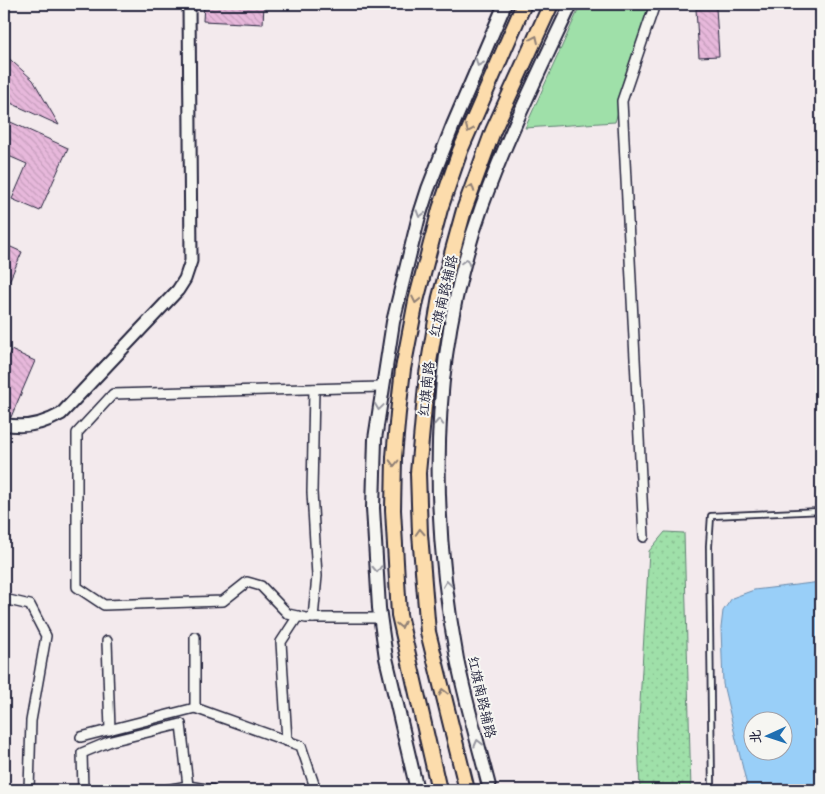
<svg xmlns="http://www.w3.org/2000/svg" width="825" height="794" font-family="Pangolin,'LXGW WenKai TC',sans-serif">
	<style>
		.grass { fill: url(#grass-dots); stroke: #608172 }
		.green { fill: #9fe0a9; stroke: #608172 }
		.water { fill: #99cff8; stroke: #698aac; fill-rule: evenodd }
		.building { fill: url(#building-back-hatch); stroke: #22223b }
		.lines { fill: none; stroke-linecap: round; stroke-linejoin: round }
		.service-casing { stroke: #22223b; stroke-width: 8 }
		.minor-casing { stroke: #22223b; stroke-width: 12 }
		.tertiary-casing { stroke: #22223b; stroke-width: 15 }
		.secondary-casing { stroke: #22223b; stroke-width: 16 }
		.trunk-casing { stroke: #22223b; stroke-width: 18 }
		.service { stroke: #f6f6f2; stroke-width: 4.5 }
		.minor { stroke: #f6f6f2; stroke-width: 9 }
		.tertiary { stroke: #f6f6f2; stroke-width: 11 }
		.secondary { stroke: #f6f6f2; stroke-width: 12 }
		.trunk { stroke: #fcdcac; stroke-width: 14 }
		.oneway { stroke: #8f7f74 }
		.oneway2 { stroke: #9797a0 }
		.labels { text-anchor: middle; stroke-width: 4; stroke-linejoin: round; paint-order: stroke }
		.street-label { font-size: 14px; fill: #22223b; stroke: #f6f6f2 }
	</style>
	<defs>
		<pattern id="grass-dots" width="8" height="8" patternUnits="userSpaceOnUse" patternTransform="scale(1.25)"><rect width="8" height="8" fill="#9fe0a9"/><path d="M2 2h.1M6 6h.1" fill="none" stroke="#89c092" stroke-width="1.8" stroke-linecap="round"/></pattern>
		<pattern id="building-back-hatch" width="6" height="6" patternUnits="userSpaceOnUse" patternTransform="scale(1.25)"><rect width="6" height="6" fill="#e7b8db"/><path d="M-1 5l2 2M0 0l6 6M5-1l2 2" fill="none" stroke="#c69ebd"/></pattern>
	</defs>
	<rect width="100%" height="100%" fill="#f3eaed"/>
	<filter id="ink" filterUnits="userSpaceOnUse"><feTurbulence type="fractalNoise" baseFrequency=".02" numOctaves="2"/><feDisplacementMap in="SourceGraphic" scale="10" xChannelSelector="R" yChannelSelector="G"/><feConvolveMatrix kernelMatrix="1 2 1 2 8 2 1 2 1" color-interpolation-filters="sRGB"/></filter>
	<g filter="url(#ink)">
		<path class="grass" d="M 665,532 L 684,533 L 691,790 L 640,790 L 638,736 L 649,551 Z"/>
		<path class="green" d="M 581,4 L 651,4 L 615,122 L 525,128 Z"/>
		<path class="water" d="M 821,582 L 821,790 L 748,790 L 723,684 L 721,628 L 723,611 L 732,598 L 754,590 ZM 752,722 L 782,722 L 782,752 L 752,752 Z"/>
		<g class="building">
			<path d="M 204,4 L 264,4 L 263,24 L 203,21 Z"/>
			<path d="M 716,8 L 719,56 L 699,57 L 696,9 Z"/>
			<path d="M 4,54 L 33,80 L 59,125 L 4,100 Z"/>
			<path d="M 4,119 L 68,148 L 40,211 L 12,199 L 27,164 L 4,154 Z"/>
			<path d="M 4,244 L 22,252 L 4,293 Z"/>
			<path d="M 11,350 L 35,361 L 11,417 L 4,414 L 4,366 Z"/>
		</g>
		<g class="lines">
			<g class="service-casing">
				<path id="service" d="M 712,790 L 709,546 L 711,516 L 821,511"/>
			</g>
			<g class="minor-casing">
				<g id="minor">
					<path d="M 644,537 L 622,101 L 655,4"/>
					<path d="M 4,599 L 30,605 L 46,636 L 31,721 L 29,790"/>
					<path d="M 313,618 L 317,576 L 312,492 L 314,389"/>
					<path d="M 380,618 L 306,618 L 288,614 L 261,586 L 247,582 L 223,601 L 104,605 L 77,587 L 77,433 L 113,394 L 382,387"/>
					<path d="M 195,637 L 195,708"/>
					<path d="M 107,641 L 110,730"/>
					<path d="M 81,737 L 195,708 L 301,746 L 316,790"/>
					<path d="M 287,741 L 281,642 L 298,616"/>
					<path d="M 83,790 L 82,753 L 111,741 L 181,724 L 188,786"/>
					<path d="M 166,790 L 188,786 L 212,790"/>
				</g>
			</g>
			<g class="tertiary-casing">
				<path id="tertiary" d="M 4,424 C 25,429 43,424 61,414 L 178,290 L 185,279 L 191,261 L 189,4"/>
			</g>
			<g class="secondary-casing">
				<g id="secondary">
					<path d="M 417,790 L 386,658 L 379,608 L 373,508 L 375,439 L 393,322 L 418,220 L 428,189 L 453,125 L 505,4"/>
					<path d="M 490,790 C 479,747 466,703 457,659 C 429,508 430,352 482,206 C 507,137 540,70 571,4"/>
				</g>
			</g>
			<g class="trunk-casing">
				<g id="trunk">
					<path d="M 439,790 L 399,615 L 393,510 L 394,457 L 398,413 L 403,369 L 416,301 L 440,209 L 460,151 L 524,4"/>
					<path d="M 467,790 L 428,632 L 420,534 L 418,473 L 427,374 L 440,297 L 464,210 L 493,131 L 551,4"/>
				</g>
			</g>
			<use href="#service" class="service"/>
			<use href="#minor" class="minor"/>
			<use href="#tertiary" class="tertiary"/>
			<use href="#secondary" class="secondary"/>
			<use href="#trunk" class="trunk"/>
		</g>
		<defs><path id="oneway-chevron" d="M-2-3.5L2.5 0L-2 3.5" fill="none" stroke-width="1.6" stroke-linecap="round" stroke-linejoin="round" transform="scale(1.25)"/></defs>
		<g class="oneway">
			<use href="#oneway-chevron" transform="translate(535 39) rotate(-65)"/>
			<use href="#oneway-chevron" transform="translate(469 129) rotate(113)"/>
			<use href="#oneway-chevron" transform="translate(471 188) rotate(-70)"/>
			<use href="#oneway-chevron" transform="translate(416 300) rotate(102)"/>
			<use href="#oneway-chevron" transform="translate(394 463) rotate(91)"/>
			<use href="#oneway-chevron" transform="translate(420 532) rotate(-93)"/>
			<use href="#oneway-chevron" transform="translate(401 625) rotate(78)"/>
			<use href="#oneway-chevron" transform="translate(443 692) rotate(-104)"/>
		</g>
		<g class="oneway2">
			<use href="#oneway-chevron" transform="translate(479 63) rotate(114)"/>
			<use href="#oneway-chevron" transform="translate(420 214) rotate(107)"/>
			<use href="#oneway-chevron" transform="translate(466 262) rotate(-75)"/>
			<use href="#oneway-chevron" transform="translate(379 407) rotate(98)"/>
			<use href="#oneway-chevron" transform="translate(439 422) rotate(-87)"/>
			<use href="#oneway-chevron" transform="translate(377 569) rotate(87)"/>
			<use href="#oneway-chevron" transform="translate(447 584) rotate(-98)"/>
			<use href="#oneway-chevron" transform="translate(478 743) rotate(-104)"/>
		</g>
	</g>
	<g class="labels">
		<g class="street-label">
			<text transform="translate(443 296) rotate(-77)" y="5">红旗南路辅路</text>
			<text transform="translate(426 389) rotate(-84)" y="5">红旗南路</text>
			<text transform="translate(482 697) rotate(77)" y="5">红旗南路辅路</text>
		</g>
	</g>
	<rect width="825" height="794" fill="none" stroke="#f6f6f2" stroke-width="20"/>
	<rect x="10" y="10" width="805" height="774" fill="none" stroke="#22223b" stroke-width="2" filter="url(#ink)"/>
	<g transform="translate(768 736) rotate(267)"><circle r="24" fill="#f6f6f2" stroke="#a1a1a9"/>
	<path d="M0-4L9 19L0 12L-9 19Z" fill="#1f6fb2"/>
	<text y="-8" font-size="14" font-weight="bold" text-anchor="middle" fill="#22223b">北</text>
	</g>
</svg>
